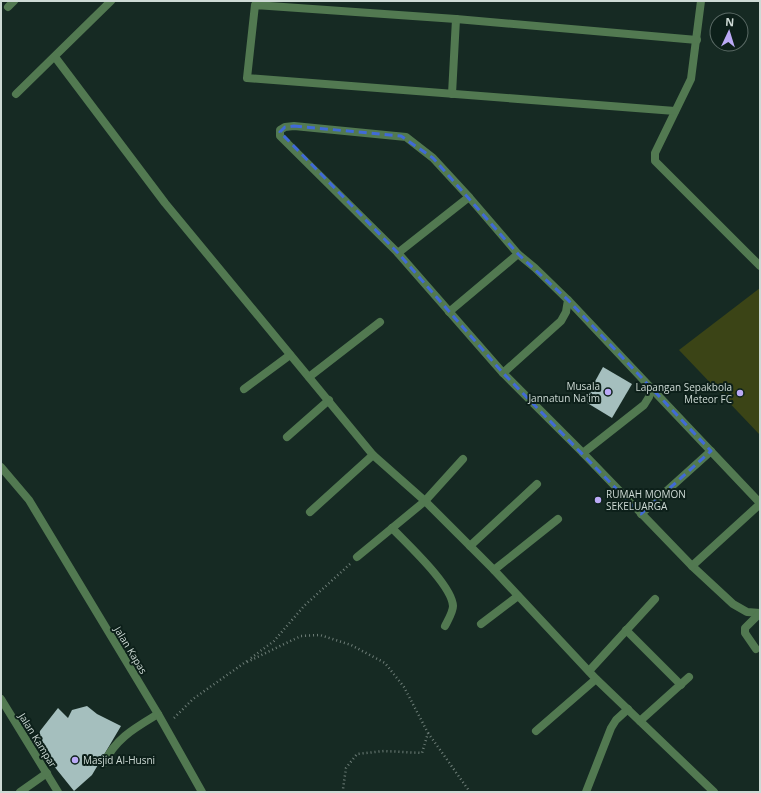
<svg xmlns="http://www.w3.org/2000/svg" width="761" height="793" font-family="'Open Sans',sans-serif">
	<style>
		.green { fill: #3b4416 }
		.building { fill: #a5bfbe }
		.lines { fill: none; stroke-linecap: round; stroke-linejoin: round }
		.path { stroke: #6e7e78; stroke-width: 2.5; stroke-dasharray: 1 3; stroke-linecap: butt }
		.service { stroke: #527951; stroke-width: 8 }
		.minor { stroke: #527951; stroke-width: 8 }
		.marked { fill: none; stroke: #406ad7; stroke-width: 3; stroke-dasharray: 8 5; stroke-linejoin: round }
		.poi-dot { fill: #bbaaf6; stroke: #0d201a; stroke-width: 1.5 }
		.labels { text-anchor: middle; stroke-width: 4; stroke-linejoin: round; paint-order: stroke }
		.poi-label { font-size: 10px; fill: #cedad5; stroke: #0d201a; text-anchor: end }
		.street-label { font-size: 10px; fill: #cedad5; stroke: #0d201a }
	</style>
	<rect width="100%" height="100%" fill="#162a23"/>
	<path class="green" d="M 760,288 L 760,435 L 679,350 Z"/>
	<g class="building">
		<path d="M 603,367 L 632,384 L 612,418 L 584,401 Z"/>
		<path d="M 87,706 L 97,714 L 121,726 L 92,775 L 74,791 L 37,745 L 40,731 L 58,708 L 68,718 L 72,710 Z"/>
	</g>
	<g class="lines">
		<g class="path">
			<path d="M 251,658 L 274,641 L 304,606 L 350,564"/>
			<path d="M 247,662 L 301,636 L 320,635 L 351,645 L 385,663 L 404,687 L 428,733 L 422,753 L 384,751 L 357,754 L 346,768 L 343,789"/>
			<path d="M 174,718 L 193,699 L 247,661"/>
			<path d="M 428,733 L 470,792"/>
		</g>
		<path class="service" d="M 104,763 C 116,738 135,728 158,714"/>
		<g class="minor">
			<path d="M 701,1 L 691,79 L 655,153 L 655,161 L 760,266"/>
			<path d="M 8,7 L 14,1"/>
			<path d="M 55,57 L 165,203 L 373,455 L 425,501 L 494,570 L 596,679 L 714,792"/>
			<path d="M 16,94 L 111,1"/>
			<path d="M 452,94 L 456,19"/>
			<path d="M 675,111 L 247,78 L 255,5 L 456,19 L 697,40"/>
			<path d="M 469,197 L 433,158 L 406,137 L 294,126 L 285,127 L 280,130 L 280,136 L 398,253 L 503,373 L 583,453 L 692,566 L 733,604 L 747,612 L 760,613"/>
			<path d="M 398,253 L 469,197 L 518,254 L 449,312"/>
			<path d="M 568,300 L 651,388 L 649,397 L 644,405 L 583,453"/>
			<path d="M 503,373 L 561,321 L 566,312 L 568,300 L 535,268 L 518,254"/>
			<path d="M 309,377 L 380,322"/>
			<path d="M 651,388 L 760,503"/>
			<path d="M 244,389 L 290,355"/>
			<path d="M 287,437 L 329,400"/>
			<path d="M 1,467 L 29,500 L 158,714 L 202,792"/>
			<path d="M 310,512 L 373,455"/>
			<path d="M 641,514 L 711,451"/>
			<path d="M 392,528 C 407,544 452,585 453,606 C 453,612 448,620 445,626"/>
			<path d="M 470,546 L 537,484"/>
			<path d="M 357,557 L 425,501 L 463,459"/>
			<path d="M 692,566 L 760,504"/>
			<path d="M 494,570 L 558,519"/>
			<path d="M 481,624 L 518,596"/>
			<path d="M 626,630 L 681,685"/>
			<path d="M 756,649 L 745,633 L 745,628 L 760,613"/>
			<path d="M 589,671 L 655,599"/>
			<path d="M 1,699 L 58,792"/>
			<path d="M 640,721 L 689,677"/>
			<path d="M 536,731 L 596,679"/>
			<path d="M 20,792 L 47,773"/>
			<path d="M 586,792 L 611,728 L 616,720 L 628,709"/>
		</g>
	</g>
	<path class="marked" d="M 294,126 L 401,136 L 433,158 L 518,254 L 568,300 L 711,451 L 641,514 L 503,373 L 398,253 L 280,132 L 285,127 Z"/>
	<g class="poi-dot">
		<circle cx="608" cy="392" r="4"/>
		<circle cx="740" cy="393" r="4"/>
		<circle cx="598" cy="500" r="4"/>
		<circle cx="75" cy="760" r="4"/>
	</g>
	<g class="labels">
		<g class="poi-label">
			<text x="600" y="390">Musala<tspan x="600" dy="12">Jannatun Na'im</tspan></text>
			<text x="732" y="391">Lapangan Sepakbola<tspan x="732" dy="12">Meteor FC</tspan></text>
			<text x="606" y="498" text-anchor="start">RUMAH MOMON<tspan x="606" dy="12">SEKELUARGA</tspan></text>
			<text x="83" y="764" text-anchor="start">Masjid Al-Husni</text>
		</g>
		<g class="street-label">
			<text transform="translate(131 650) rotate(59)" y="4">Jalan Kapas</text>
			<text transform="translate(38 740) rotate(58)" y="4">Jalan Kampar</text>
		</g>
	</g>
	<rect width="761" height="793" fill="none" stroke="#cedad5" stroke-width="4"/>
	<g transform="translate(729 32) rotate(4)"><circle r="19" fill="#0d201a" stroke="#5a6a65"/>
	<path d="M0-3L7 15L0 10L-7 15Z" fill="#bbaaf6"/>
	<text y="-6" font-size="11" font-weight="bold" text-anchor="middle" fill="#cedad5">N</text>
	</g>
</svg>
